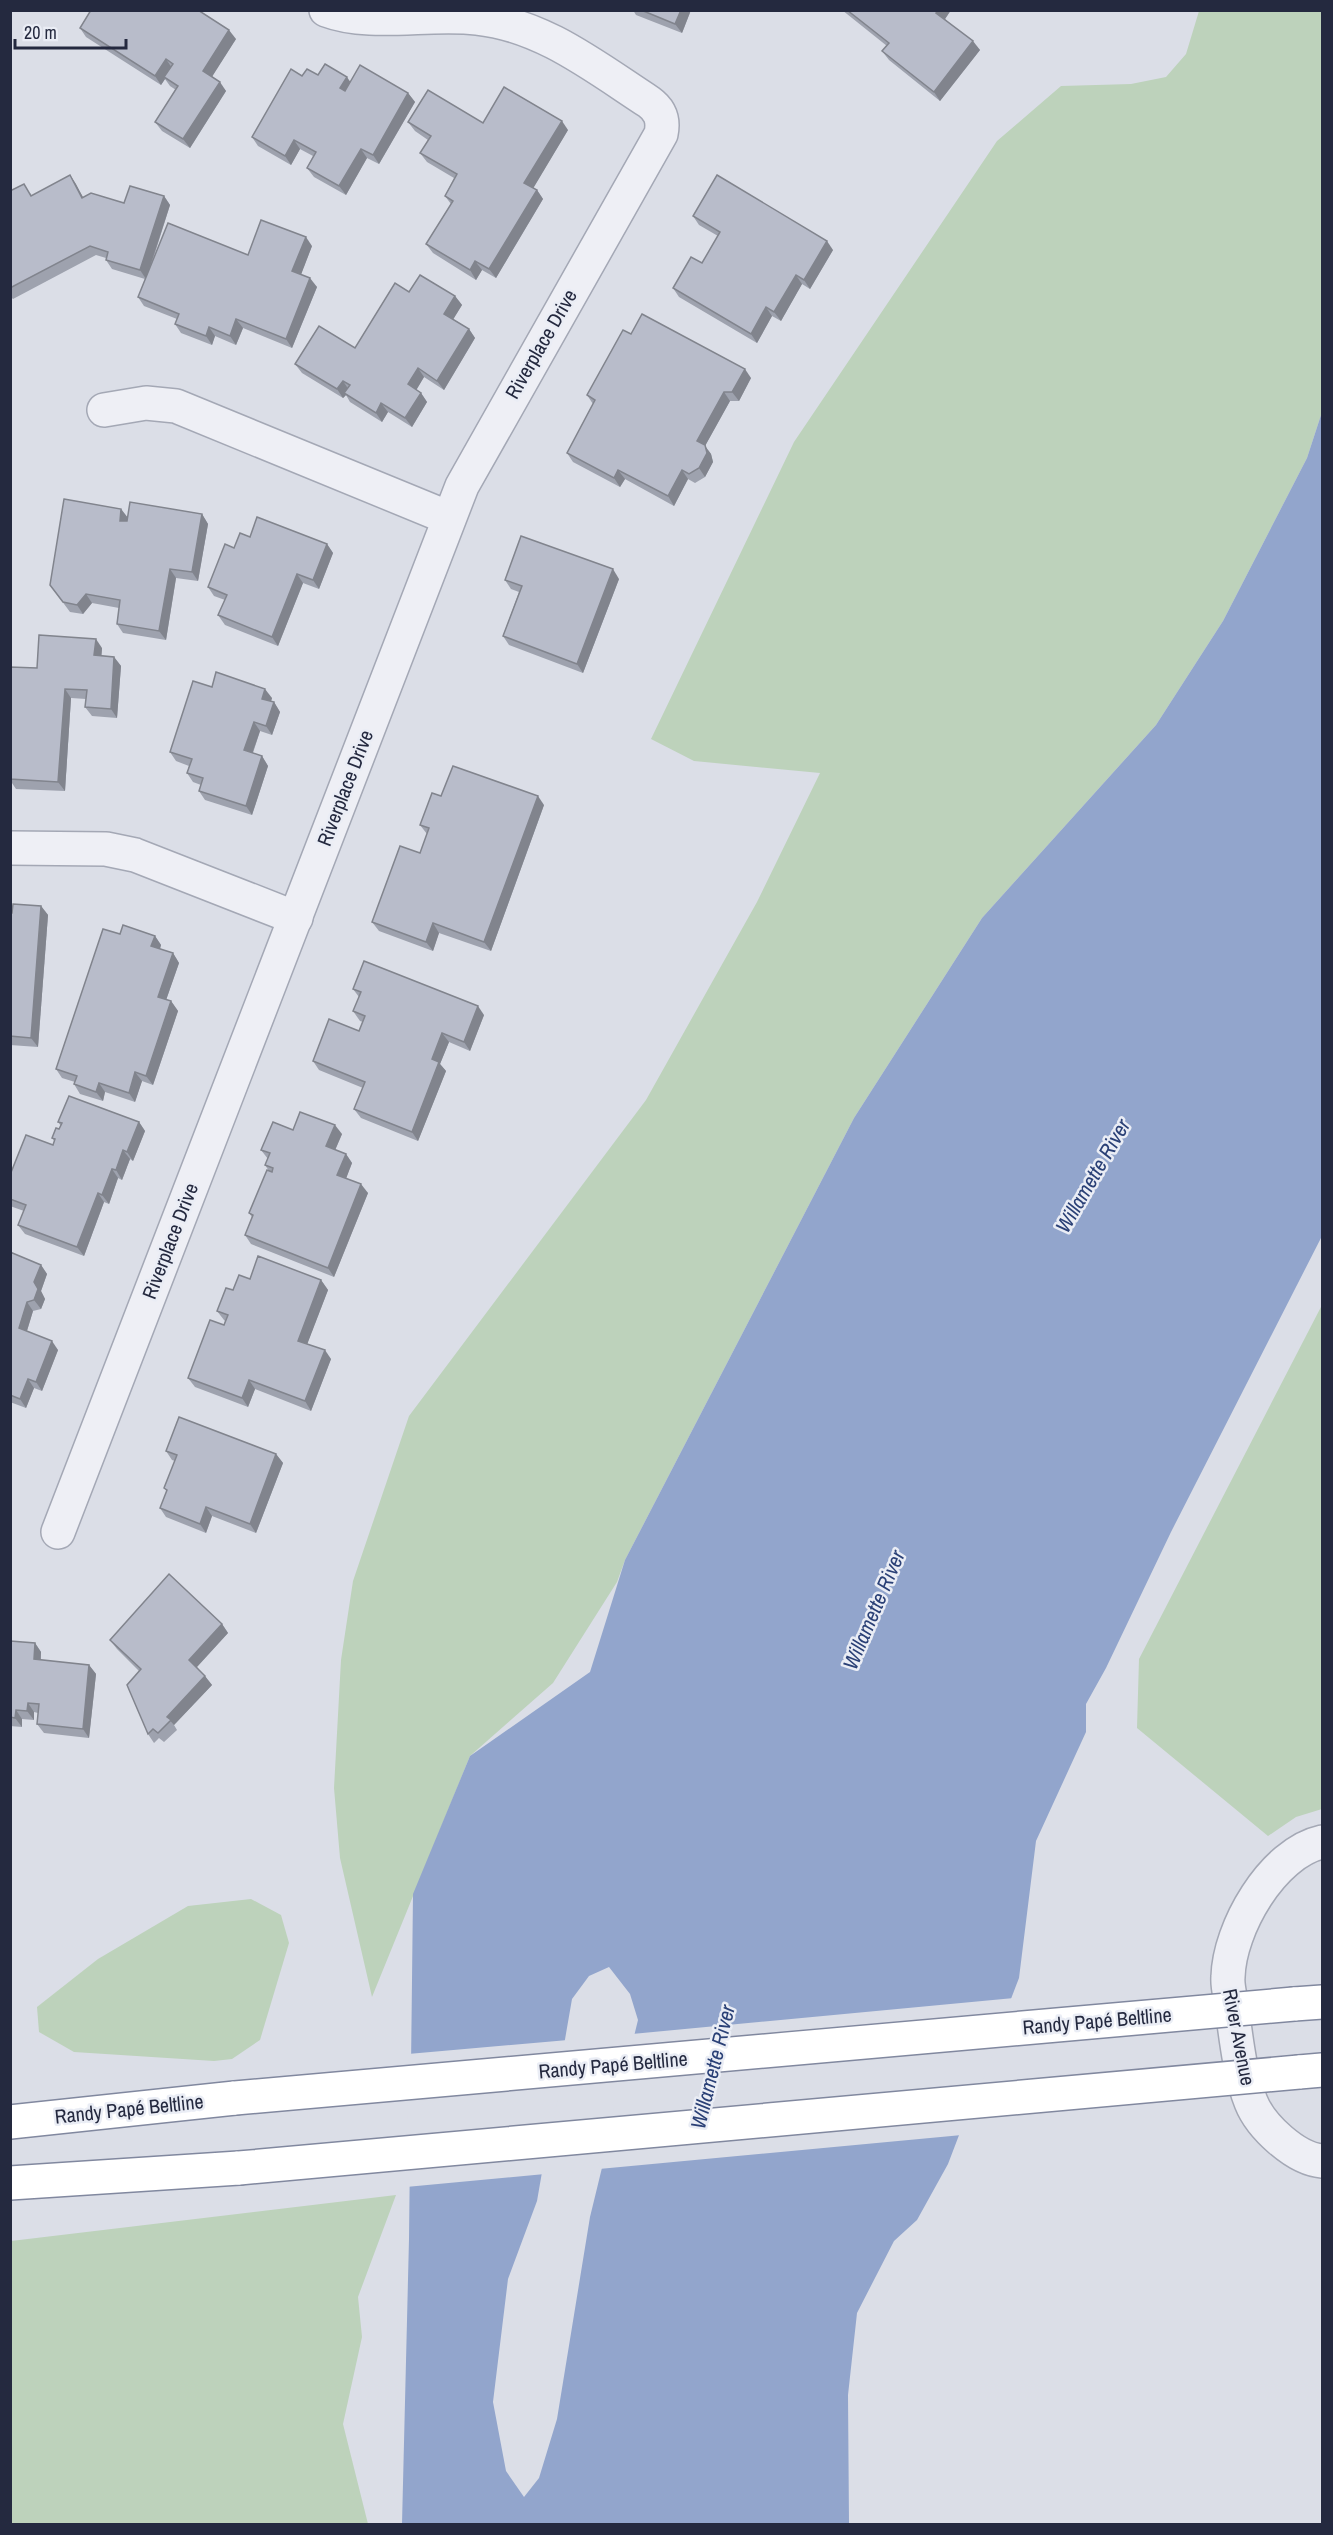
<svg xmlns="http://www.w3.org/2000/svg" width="1333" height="2535" font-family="'Archivo Narrow',sans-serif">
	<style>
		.green { fill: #bdd2bb }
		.water { fill: #92a5cc; fill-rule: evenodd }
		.pier { fill: #dbdee7 }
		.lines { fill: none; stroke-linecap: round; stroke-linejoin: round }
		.minor-casing { stroke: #a4a8b5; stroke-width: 36 }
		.tertiary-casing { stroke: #a4a8b5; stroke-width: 36 }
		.motorway-casing { stroke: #81889f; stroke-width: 36 }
		.minor { stroke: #eeeff5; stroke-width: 33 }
		.tertiary { stroke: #eeeff5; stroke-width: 33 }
		.motorway { stroke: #fff; stroke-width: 33 }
		.motorway-bridge-casing { stroke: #81889f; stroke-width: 36; stroke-linecap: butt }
		.motorway-bridge { stroke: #fff; stroke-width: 33 }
		.wall { fill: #9ea2ae }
		.shaded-wall { fill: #81848d }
		.building { fill: #b8bcca; stroke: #81848d; stroke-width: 1.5 }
		.labels { text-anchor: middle; stroke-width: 5; stroke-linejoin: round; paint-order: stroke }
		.street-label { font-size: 20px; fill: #24293f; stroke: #eaedf5 }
		.water-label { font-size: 21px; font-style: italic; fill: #2a4076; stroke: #eaedf5 }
	</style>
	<rect width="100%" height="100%" fill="#dbdee7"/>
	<g class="green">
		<path d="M 1199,11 L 1322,11 L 1322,412 L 1307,458 L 1223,621 L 1156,725 L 982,918 L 854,1118 L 625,1560 L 617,1582 L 553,1683 L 470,1756 L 372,1997 L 340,1858 L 334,1788 L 341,1660 L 353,1581 L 409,1416 L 646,1100 L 757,902 L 820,773 L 694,761 L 651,739 L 794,442 L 997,141 L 1061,86 L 1131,84 L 1166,77 L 1186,54 Z"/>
		<path d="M 1322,1305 L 1322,1809 L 1296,1817 L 1268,1836 L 1137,1728 L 1139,1659 Z"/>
		<path d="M 251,1899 L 281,1915 L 289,1943 L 260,2040 L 232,2059 L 214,2061 L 74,2052 L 39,2032 L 37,2007 L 98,1959 L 188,1906 Z"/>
		<path d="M 396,2195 L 358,2297 L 362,2337 L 343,2424 L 368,2524 L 11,2524 L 11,2241 Z"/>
	</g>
	<path class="water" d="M 1322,412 L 1322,1236 L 1171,1532 L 1106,1668 L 1086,1704 L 1086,1732 L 1036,1841 L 1019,1978 L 948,2164 L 917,2220 L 894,2241 L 857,2313 L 848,2395 L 849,2524 L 402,2524 L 409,2239 L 413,1894 L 470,1756 L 590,1672 L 625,1560 L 854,1118 L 982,918 L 1156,725 L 1223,621 L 1307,458 ZM 609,1967 L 630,1994 L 638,2020 L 590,2217 L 557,2419 L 539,2478 L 524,2497 L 506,2471 L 493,2402 L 508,2279 L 537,2201 L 572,1999 L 589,1976 Z"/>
	<g class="pier">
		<path d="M 1014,1998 L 962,2135 L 599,2169 L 632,2034 Z"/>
		<path d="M 568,2040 L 545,2174 L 406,2187 L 408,2054 Z"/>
	</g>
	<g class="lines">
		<g class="minor-casing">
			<g id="minor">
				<path d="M 104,410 L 146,403 L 176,406 L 449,518"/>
				<path d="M 10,848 L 106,849 L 135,855 L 296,918"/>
				<path d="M 58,1532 L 462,486 L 661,134 C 664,120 660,110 649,102 C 595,67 543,25 477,18 C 429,12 371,27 326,10"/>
			</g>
		</g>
		<g class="tertiary-casing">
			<path id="tertiary" d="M 1322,1842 C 1272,1853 1229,1929 1228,1977 C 1227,1987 1231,1998 1232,2008 C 1236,2038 1240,2075 1251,2102 C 1261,2127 1296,2159 1322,2161"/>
		</g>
		<g class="motorway-casing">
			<g id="motorway">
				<path d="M 1294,2004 L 1322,2002"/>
				<path d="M 1299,2072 L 1322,2070"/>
				<path d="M 10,2122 L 235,2098"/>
				<path d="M 10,2183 L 239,2168"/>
			</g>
		</g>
		<use href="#minor" class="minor"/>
		<use href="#tertiary" class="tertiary"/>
		<use href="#motorway" class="motorway"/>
		<g class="motorway-bridge-casing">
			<g id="motorway-bridge">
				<path d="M 235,2098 L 1294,2004"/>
				<path d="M 239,2168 L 1299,2072"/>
			</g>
		</g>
		<use href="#motorway-bridge" class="motorway-bridge"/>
	</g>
	<g class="wall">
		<path d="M 633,10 L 691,10 L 682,33 L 636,15 Z"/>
		<path d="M 842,10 L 951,10 L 945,19 L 980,50 L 940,101 L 889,60 L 882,51 L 887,46 Z"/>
		<path d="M 80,28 L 236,39 L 212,76 L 226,91 L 190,148 L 162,131 L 155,122 L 176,90 L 170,86 L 165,79 L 161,85 L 86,37 Z"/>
		<path d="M 318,75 L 408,93 L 415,102 L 379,164 L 367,158 L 346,195 L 314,177 L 307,168 L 313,156 L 300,149 L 291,165 L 258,146 L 252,137 L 302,76 Z"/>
		<path d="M 408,122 L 483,123 L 568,130 L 533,188 L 537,190 L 543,199 L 496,278 L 482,270 L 476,280 L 433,253 L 426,244 L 451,204 L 445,196 L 454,178 L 427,162 L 420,153 L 428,140 L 415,131 Z"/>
		<path d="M 70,175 L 83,197 L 124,203 L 164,196 L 170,205 L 151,266 L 312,246 L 301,274 L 317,287 L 292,348 L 243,328 L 236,345 L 215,336 L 212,345 L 181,333 L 175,324 L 177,319 L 144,306 L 138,297 L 145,279 L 112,269 L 106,260 L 106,258 L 96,255 L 13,299 L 10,296 L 10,191 L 30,193 L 32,196 Z"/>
		<path d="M 693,216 L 833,250 L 810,289 L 802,284 L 781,321 L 772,316 L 757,343 L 679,297 L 673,288 L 702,263 L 718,236 L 699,225 Z"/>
		<path d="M 409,292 L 455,296 L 462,305 L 453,319 L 469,329 L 475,338 L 444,390 L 424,377 L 416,390 L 421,393 L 427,402 L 412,427 L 388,412 L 382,422 L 350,402 L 346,395 L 343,398 L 302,373 L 295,364 L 355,348 Z"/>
		<path d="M 631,334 L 751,378 L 739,401 L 730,401 L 705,446 L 711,454 L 713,462 L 705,477 L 695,483 L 688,479 L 674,506 L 625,479 L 620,487 L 573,462 L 567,453 L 593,404 L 587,395 Z"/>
		<path d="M 121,509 L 127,517 L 202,514 L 208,524 L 198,581 L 176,578 L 166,640 L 123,633 L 117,624 L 119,608 L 92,603 L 83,614 L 70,612 L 50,585 Z"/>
		<path d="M 250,537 L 327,544 L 333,553 L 319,589 L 303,583 L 278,646 L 225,625 L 218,615 L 225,600 L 214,596 L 208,587 L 234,548 Z"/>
		<path d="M 619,579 L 583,673 L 509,645 L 503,636 L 519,592 L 511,589 L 505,580 Z"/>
		<path d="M 102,648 L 101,656 L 114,657 L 121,666 L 117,718 L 92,716 L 85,707 L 86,699 L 71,698 L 65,791 L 16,789 L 10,780 L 10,667 L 37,668 Z"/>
		<path d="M 212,687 L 272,698 L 271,701 L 274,702 L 280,712 L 272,735 L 260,731 L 253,753 L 262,756 L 268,766 L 252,815 L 205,800 L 199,791 L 201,785 L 193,782 L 187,773 L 189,766 L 176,761 L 170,752 Z"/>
		<path d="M 441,796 L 544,805 L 491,951 L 439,933 L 433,951 L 379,931 L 372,922 L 420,853 L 427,834 L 420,825 Z"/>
		<path d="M 41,906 L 48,915 L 38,1047 L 10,1045 L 10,913 Z"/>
		<path d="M 120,934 L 155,936 L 161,945 L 160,949 L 173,953 L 179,963 L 166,1000 L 171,1001 L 178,1011 L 153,1085 L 142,1081 L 135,1102 L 105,1092 L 103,1101 L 80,1094 L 74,1084 L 75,1082 L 62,1078 L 56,1069 Z"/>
		<path d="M 353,989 L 484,1015 L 470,1051 L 449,1042 L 440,1064 L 446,1071 L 418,1141 L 361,1118 L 354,1109 L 363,1088 L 319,1070 L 313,1061 L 359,1031 L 363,1022 L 360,1021 L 353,1011 L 359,997 Z"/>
		<path d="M 58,1122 L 139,1122 L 145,1131 L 133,1161 L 130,1159 L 122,1180 L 118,1178 L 109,1204 L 104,1202 L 84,1256 L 25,1234 L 18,1225 L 24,1211 L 10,1206 L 10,1175 L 53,1145 L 55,1142 L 52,1138 L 59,1129 L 61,1126 Z"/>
		<path d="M 293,1130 L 342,1134 L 335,1150 L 346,1154 L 352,1163 L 346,1178 L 368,1193 L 334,1277 L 251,1244 L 245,1235 L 252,1217 L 249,1213 L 269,1171 L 265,1165 L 268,1159 L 261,1150 Z"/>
		<path d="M 10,1252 L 41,1265 L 47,1274 L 41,1291 L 45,1299 L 41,1309 L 33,1311 L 27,1331 L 58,1350 L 42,1391 L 34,1388 L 26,1408 L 10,1402 Z"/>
		<path d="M 250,1279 L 321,1280 L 328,1290 L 307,1344 L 331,1359 L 311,1411 L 255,1389 L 248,1407 L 195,1387 L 188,1378 L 224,1325 L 225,1321 L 224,1320 L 217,1311 L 233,1290 Z"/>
		<path d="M 166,1451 L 276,1454 L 283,1463 L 256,1533 L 212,1516 L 206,1533 L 166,1517 L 160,1508 L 167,1492 L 164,1488 L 175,1461 L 172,1460 Z"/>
		<path d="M 222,1624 L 228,1633 L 197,1667 L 212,1685 L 174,1725 L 177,1730 L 164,1742 L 159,1738 L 154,1743 L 148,1734 L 139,1671 L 117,1649 L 110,1640 Z"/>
		<path d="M 10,1641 L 35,1643 L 41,1652 L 41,1660 L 89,1665 L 96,1674 L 89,1738 L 44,1733 L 37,1724 L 38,1713 L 34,1712 L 34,1720 L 22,1719 L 22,1727 L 10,1726 Z"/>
	</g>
	<g class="shaded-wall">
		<path d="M 681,10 L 691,10 L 682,33 L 675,24 Z"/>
		<path d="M 938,10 L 951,10 L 943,22 L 936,13 Z"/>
		<path d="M 229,30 L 236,39 L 210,80 L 203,71 Z"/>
		<path d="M 973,41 L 980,50 L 940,101 L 934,92 Z"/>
		<path d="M 166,59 L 172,68 L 164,77 L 165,79 L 161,85 L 155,76 Z"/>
		<path d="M 347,77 L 353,86 L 346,97 L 340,88 Z"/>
		<path d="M 220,82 L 226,91 L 190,148 L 183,139 Z"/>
		<path d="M 408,93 L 415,102 L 379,164 L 373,155 Z"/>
		<path d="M 562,121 L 568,130 L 531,192 L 524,183 Z"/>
		<path d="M 294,140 L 300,149 L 291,165 L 285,156 Z"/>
		<path d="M 361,149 L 367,158 L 346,195 L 339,186 Z"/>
		<path d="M 70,175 L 76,184 L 88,207 L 82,198 Z"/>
		<path d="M 537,190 L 543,199 L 496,278 L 489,269 Z"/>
		<path d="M 164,196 L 170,205 L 146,279 L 140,270 Z"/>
		<path d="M 306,237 L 312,246 L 299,280 L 292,271 Z"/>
		<path d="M 827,241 L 833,250 L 810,289 L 804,280 Z"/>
		<path d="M 475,261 L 482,270 L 476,280 L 470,270 Z"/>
		<path d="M 796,275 L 802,284 L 781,321 L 774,312 Z"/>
		<path d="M 310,278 L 317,287 L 292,348 L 286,339 Z"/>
		<path d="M 455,296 L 462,305 L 451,323 L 444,314 Z"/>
		<path d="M 766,307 L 772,316 L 757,343 L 751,334 Z"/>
		<path d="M 236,319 L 243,328 L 236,345 L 230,336 Z"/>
		<path d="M 209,327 L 215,336 L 212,345 L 206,336 Z"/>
		<path d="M 469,329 L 475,338 L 444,390 L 437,381 Z"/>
		<path d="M 418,368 L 424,377 L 414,394 L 408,384 Z"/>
		<path d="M 745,369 L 751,378 L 739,401 L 732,392 Z"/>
		<path d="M 343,381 L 349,390 L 344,393 L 346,395 L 343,398 L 337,389 Z"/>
		<path d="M 724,392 L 730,401 L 705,446 L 711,454 L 713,462 L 705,477 L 699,468 L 697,441 Z"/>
		<path d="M 421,393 L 427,402 L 412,427 L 405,418 Z"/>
		<path d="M 381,403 L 388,412 L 382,422 L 376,413 Z"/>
		<path d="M 618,470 L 625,479 L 620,487 L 614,478 Z"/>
		<path d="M 682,470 L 688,479 L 674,506 L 668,496 Z"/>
		<path d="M 121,509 L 128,518 L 126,530 L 120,521 Z"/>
		<path d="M 202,514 L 208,524 L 198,581 L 192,572 Z"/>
		<path d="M 327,544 L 333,553 L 319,589 L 313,580 Z"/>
		<path d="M 170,569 L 176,578 L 166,640 L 159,631 Z"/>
		<path d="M 613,569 L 619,579 L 583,673 L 577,664 Z"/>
		<path d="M 297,574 L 303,583 L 278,646 L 272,637 Z"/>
		<path d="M 86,594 L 92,603 L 83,614 L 77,605 Z"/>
		<path d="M 96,639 L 102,648 L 101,664 L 94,655 Z"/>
		<path d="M 114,657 L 121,666 L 117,718 L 111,709 Z"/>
		<path d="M 65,689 L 71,698 L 65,791 L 58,782 Z"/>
		<path d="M 265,689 L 272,698 L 269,708 L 262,699 Z"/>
		<path d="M 274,702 L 280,712 L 272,735 L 266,726 Z"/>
		<path d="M 254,722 L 260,731 L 250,760 L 244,750 Z"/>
		<path d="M 262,756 L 268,766 L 252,815 L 246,806 Z"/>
		<path d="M 538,796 L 544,805 L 491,951 L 484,942 Z"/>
		<path d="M 41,906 L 48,915 L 38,1047 L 31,1038 Z"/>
		<path d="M 433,923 L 439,933 L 433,951 L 426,942 Z"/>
		<path d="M 155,936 L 161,945 L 158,955 L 151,946 Z"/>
		<path d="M 173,953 L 179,963 L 164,1006 L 158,997 Z"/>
		<path d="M 171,1001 L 178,1011 L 153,1085 L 146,1076 Z"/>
		<path d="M 478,1006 L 484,1015 L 470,1051 L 464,1042 Z"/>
		<path d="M 442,1033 L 449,1042 L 440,1064 L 446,1071 L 418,1141 L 412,1132 L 432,1059 Z"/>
		<path d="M 135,1072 L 142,1081 L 135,1102 L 129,1093 Z"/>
		<path d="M 99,1083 L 105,1092 L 103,1101 L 96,1092 Z"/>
		<path d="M 139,1122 L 145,1131 L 133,1161 L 127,1152 Z"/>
		<path d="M 335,1125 L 342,1134 L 333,1155 L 326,1146 Z"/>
		<path d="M 123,1150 L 130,1159 L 122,1180 L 116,1170 Z"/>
		<path d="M 346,1154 L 352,1163 L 344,1184 L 337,1175 Z"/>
		<path d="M 112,1169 L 118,1178 L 109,1204 L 102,1195 Z"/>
		<path d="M 361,1184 L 368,1193 L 334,1277 L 328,1268 Z"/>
		<path d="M 98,1193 L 104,1202 L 84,1256 L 77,1247 Z"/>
		<path d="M 41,1265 L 47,1274 L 41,1291 L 45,1299 L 41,1309 L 34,1300 L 34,1282 Z"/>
		<path d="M 321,1280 L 328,1290 L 305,1350 L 298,1341 Z"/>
		<path d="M 27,1302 L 33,1311 L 25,1337 L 19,1328 Z"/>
		<path d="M 52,1341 L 58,1350 L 42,1391 L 36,1382 Z"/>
		<path d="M 325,1350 L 331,1359 L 311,1411 L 305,1401 Z"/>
		<path d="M 28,1379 L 34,1388 L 26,1408 L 20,1399 Z"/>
		<path d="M 249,1380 L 255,1389 L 248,1407 L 242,1398 Z"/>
		<path d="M 276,1454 L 283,1463 L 256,1533 L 250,1524 Z"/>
		<path d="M 206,1507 L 212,1516 L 206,1533 L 200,1524 Z"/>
		<path d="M 222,1624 L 228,1633 L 195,1669 L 189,1660 Z"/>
		<path d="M 35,1643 L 41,1652 L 40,1668 L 34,1659 Z"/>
		<path d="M 89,1665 L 96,1674 L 89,1738 L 83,1729 Z"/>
		<path d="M 205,1676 L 212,1685 L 174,1725 L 167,1717 Z"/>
		<path d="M 28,1703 L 34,1712 L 34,1720 L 27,1711 Z"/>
		<path d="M 16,1710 L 22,1719 L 22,1727 L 15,1718 Z"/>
	</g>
	<g class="building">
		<path d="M 91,10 L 198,10 L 229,30 L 203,71 L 220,82 L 183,139 L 155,122 L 178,86 L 164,77 L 173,64 L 166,59 L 155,76 L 80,28 Z"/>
		<path d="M 641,10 L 681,10 L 675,24 Z"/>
		<path d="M 847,10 L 938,10 L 936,13 L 973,41 L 934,92 L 882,51 L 889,43 Z"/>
		<path d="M 325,64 L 347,77 L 340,88 L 345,91 L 360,65 L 408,93 L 373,155 L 361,149 L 339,186 L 307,168 L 316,152 L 294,140 L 285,156 L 252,137 L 291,69 L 302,76 L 307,69 L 318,75 Z"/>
		<path d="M 504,87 L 562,121 L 524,183 L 537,190 L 489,269 L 475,261 L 470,270 L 426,244 L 453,201 L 445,196 L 457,174 L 420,153 L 431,136 L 408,122 L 428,90 L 483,123 Z"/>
		<path d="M 70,175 L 82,198 L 91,193 L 124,203 L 130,186 L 164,196 L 140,270 L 106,260 L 108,252 L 90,246 L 10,288 L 10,191 L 24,184 L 31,196 Z"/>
		<path d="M 717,175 L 827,241 L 804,280 L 796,275 L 774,312 L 766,307 L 751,334 L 673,288 L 691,257 L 702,263 L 720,232 L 693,216 Z"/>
		<path d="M 261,220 L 306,237 L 292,271 L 310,278 L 286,339 L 236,319 L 230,336 L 209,327 L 206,336 L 175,324 L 179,314 L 138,297 L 168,223 L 248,255 Z"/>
		<path d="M 420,275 L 455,296 L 444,314 L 469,329 L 437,381 L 418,368 L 408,384 L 421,393 L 405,418 L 381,403 L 376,413 L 344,393 L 350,385 L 343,381 L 337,389 L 295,364 L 319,326 L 355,348 L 395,283 L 409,292 Z"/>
		<path d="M 642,314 L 745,369 L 732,392 L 724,392 L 697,441 L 705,445 L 707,453 L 699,468 L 689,474 L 682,470 L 668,496 L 618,470 L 614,478 L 567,453 L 595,400 L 587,395 L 623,330 L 631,334 Z"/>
		<path d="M 64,499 L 121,509 L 120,521 L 127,521 L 130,502 L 202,514 L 192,572 L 170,569 L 159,631 L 117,624 L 120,600 L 86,594 L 77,605 L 63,602 L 50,585 Z"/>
		<path d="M 257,517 L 327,544 L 313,580 L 297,574 L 272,637 L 218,615 L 227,595 L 208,587 L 225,544 L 234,548 L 240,533 L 250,537 Z"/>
		<path d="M 521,536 L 613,569 L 577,664 L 503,636 L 522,586 L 505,580 Z"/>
		<path d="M 39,635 L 96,639 L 94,655 L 114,657 L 111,709 L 85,707 L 87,690 L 65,689 L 58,782 L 10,779 L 10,667 L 37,668 Z"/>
		<path d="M 216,672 L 265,689 L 262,699 L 274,702 L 266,726 L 254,722 L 244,750 L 262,756 L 246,806 L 199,791 L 203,778 L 187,773 L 192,759 L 170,752 L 193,681 L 212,687 Z"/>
		<path d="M 453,766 L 538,796 L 484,942 L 433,923 L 426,942 L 372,922 L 400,846 L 420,853 L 429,828 L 420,825 L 432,793 L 441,796 Z"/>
		<path d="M 13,904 L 41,906 L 31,1038 L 10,1036 L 10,913 L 12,913 Z"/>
		<path d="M 123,925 L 155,936 L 151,946 L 173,953 L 158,997 L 171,1001 L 146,1076 L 135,1072 L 129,1093 L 99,1083 L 96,1092 L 74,1084 L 77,1076 L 56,1069 L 103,929 L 120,934 Z"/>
		<path d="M 364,961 L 478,1006 L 464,1042 L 442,1033 L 432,1059 L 439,1062 L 412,1132 L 354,1109 L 365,1082 L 313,1061 L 329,1019 L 359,1031 L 365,1016 L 353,1011 L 361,992 L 353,989 Z"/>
		<path d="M 69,1096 L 139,1122 L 127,1152 L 123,1150 L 116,1170 L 112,1169 L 102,1195 L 98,1193 L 77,1247 L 18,1225 L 26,1205 L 10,1199 L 10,1175 L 26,1135 L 53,1145 L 55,1139 L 52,1138 L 56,1128 L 59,1129 L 62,1123 L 58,1122 Z"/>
		<path d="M 300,1112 L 335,1125 L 326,1146 L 346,1154 L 337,1175 L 361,1184 L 328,1268 L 245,1235 L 253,1215 L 249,1213 L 267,1170 L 272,1172 L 273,1168 L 265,1165 L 270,1153 L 261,1150 L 273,1122 L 293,1130 Z"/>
		<path d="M 10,1252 L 41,1265 L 34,1282 L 38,1289 L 34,1300 L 27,1302 L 19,1328 L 52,1341 L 36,1382 L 28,1379 L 20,1399 L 10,1395 Z"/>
		<path d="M 258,1256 L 321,1280 L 298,1341 L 325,1350 L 305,1401 L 249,1380 L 242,1398 L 188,1378 L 210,1320 L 224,1325 L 228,1315 L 217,1311 L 226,1288 L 233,1290 L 239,1275 L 250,1279 Z"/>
		<path d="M 179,1417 L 276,1454 L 250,1524 L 206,1507 L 200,1524 L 160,1508 L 167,1490 L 164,1488 L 177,1455 L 166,1451 Z"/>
		<path d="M 169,1574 L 222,1624 L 189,1660 L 205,1676 L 167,1717 L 171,1720 L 158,1733 L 153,1729 L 148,1734 L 127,1685 L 141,1669 L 110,1640 Z"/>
		<path d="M 10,1641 L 35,1643 L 34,1659 L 89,1665 L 83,1729 L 37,1724 L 39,1704 L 28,1703 L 27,1711 L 16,1710 L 15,1718 L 10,1717 Z"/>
	</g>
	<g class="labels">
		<g class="street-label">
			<text transform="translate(541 344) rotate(-60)" y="7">Riverplace Drive</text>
			<text transform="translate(345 788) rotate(-69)" y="7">Riverplace Drive</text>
			<text transform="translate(170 1241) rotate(-69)" y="7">Riverplace Drive</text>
			<text transform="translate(1097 2021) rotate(-5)" y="7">Randy Papé Beltline</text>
			<text transform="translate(1239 2037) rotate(79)" y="7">River Avenue</text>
			<text transform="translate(613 2065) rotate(-5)" y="7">Randy Papé Beltline</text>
			<text transform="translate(129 2109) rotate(-6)" y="7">Randy Papé Beltline</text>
		</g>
		<g class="water-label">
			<text transform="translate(1093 1176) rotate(-60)" y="7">Willamette River</text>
			<text transform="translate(874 1610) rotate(-67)" y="7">Willamette River</text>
			<text transform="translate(713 2067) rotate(-76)" y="7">Willamette River</text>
		</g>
	</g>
	<rect width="1333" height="2535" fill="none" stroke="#24293f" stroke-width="24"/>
	<path d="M15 39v9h111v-9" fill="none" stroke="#24293f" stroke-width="3"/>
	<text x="24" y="39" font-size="18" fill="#24293f" stroke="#eaedf5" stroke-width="4.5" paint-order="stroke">20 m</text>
</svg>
